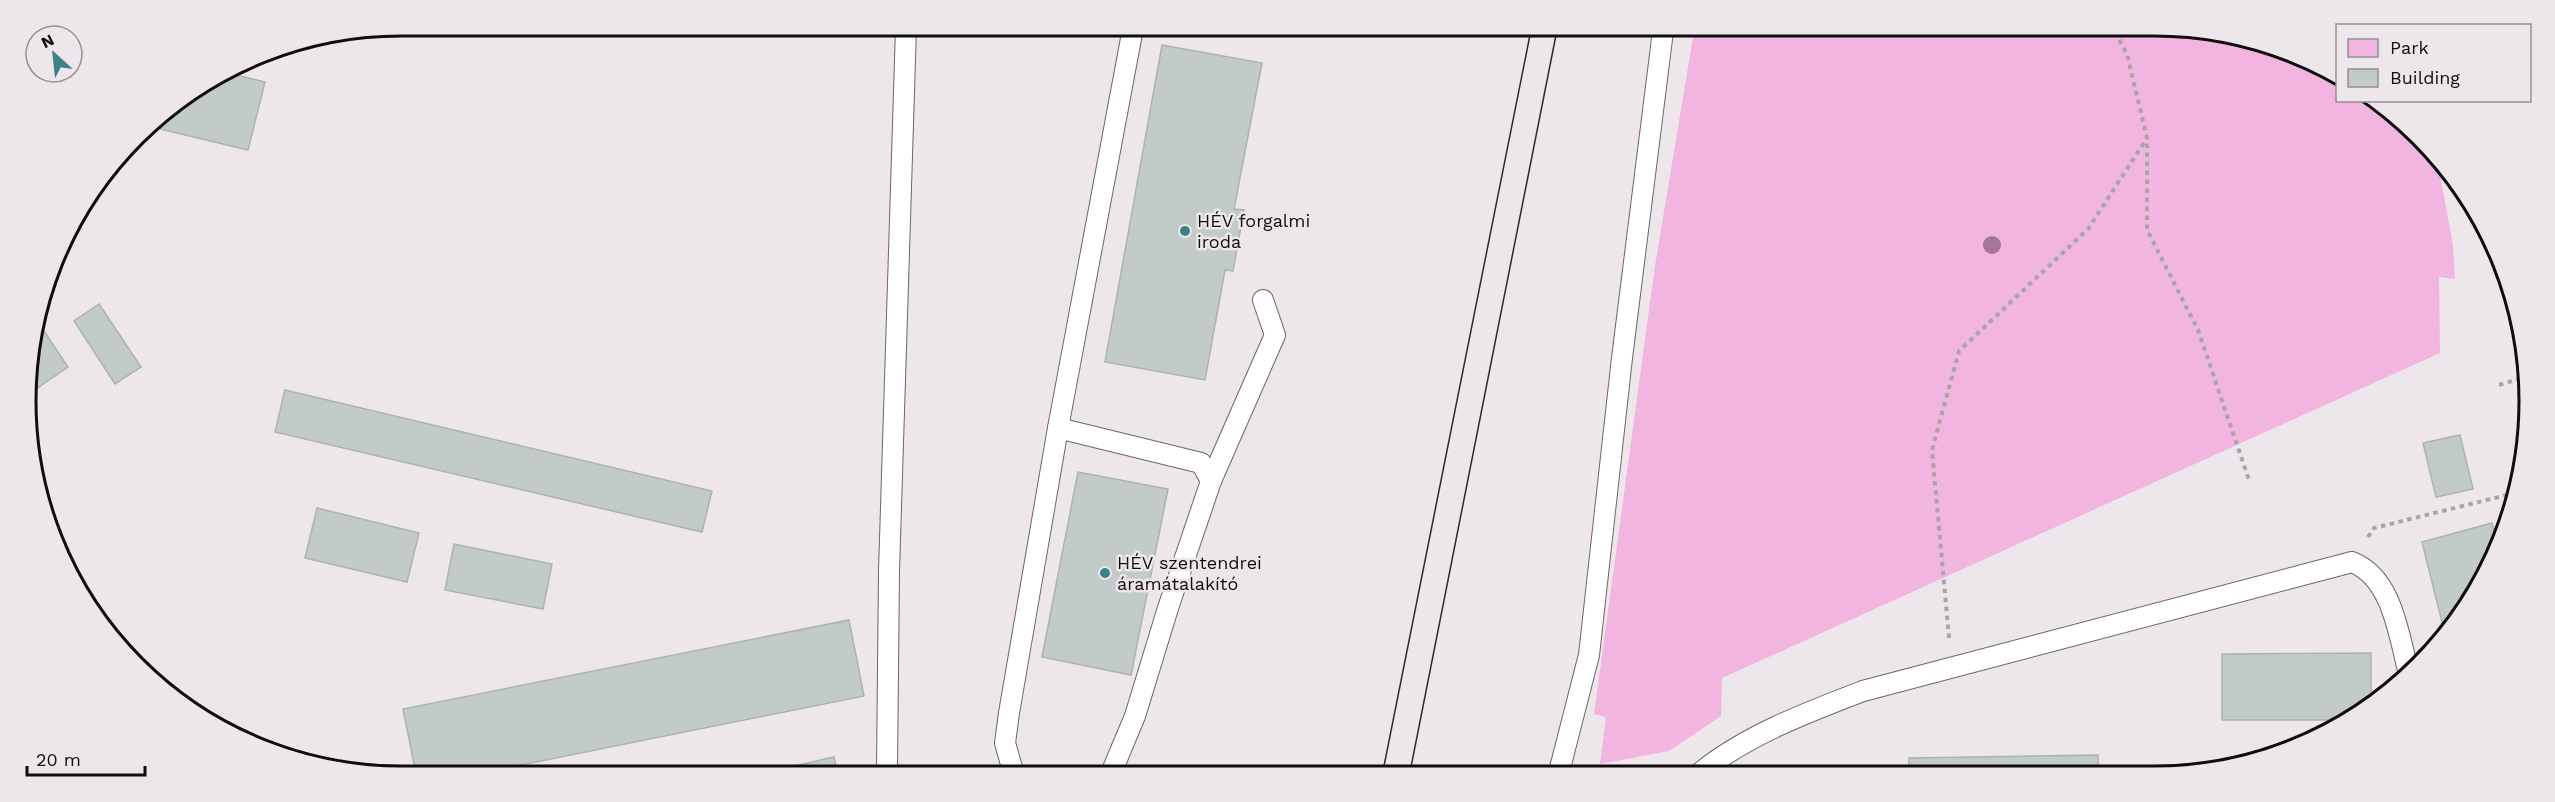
<svg xmlns="http://www.w3.org/2000/svg" width="2555" height="802" font-family="'Work Sans',sans-serif">
	<style>
		.green { fill: #f1b5e0 }
		.building { fill: #c2caca; stroke: #abb3b3; stroke-width: 1.5 }
		.lines { fill: none; stroke-linecap: round; stroke-linejoin: round }
		.lane-casing { stroke: #6a6568; stroke-width: 22 }
		.path { stroke: #a9a4a7; stroke-width: 4; stroke-dasharray: 4.5 4.5; stroke-linecap: butt }
		.lane { stroke: #fff; stroke-width: 20 }
		.tram { stroke: #2c2a2b; stroke-width: 1.5 }
		.tree { fill: #a3769a }
		.poi-dot { fill: #3a8288; stroke: #ede7eb; stroke-width: 2 }
		.labels { text-anchor: middle; stroke-width: 5; stroke-linejoin: round; paint-order: stroke }
		.poi-label { font-size: 18px; fill: #0f0d0e; stroke: #ede7eb; text-anchor: start }
		.rim { fill: none; stroke: #0f0d0e; stroke-width: 3 }
	</style>
	<rect width="100%" height="100%" fill="#ede7eb"/>
	<path class="green" d="M 1694,31 L 2228,33 L 2337,78 L 2338,100 L 2374,101 L 2438,164 L 2453,245 L 2455,279 L 2439,277 L 2440,353 L 1722,678 L 1721,716 L 1669,751 L 1600,764 L 1606,717 L 1594,714 L 1655,266 Z"/>
	<g class="building">
		<path d="M 1162,45 L 1262,63 L 1234,209 L 1244,210 L 1233,271 L 1225,270 L 1205,380 L 1105,362 Z"/>
		<path d="M 228,73 L 265,82 L 248,150 L 148,126 L 153,119 Z"/>
		<path d="M 99,304 L 141,367 L 115,384 L 74,321 Z"/>
		<path d="M 38,322 L 68,367 L 36,389 L 31,382 L 29,352 Z"/>
		<path d="M 285,390 L 712,491 L 702,532 L 275,432 Z"/>
		<path d="M 2460,435 L 2473,489 L 2436,497 L 2423,443 Z"/>
		<path d="M 1078,472 L 1168,489 L 1131,675 L 1042,657 Z"/>
		<path d="M 317,508 L 419,533 L 407,582 L 305,558 Z"/>
		<path d="M 2492,523 L 2497,542 L 2479,588 L 2445,634 L 2422,542 Z"/>
		<path d="M 454,544 L 552,564 L 543,609 L 445,590 Z"/>
		<path d="M 849,620 L 864,696 L 496,770 L 415,769 L 403,709 Z"/>
		<path d="M 2371,653 L 2371,702 L 2345,720 L 2222,720 L 2222,654 Z"/>
		<path d="M 2098,755 L 2098,773 L 1909,773 L 1909,758 Z"/>
		<path d="M 834,757 L 837,770 L 776,770 Z"/>
	</g>
	<g class="lines">
		<g class="lane-casing">
			<g id="lane">
				<path d="M 1058,428 L 1201,463 L 1211,481 L 1168,608 L 1135,716 L 1112,771"/>
				<path d="M 1211,481 L 1275,335 L 1263,300"/>
				<path d="M 887,770 L 889,571 L 906,28"/>
				<path d="M 1013,771 L 1005,743 L 1009,713 L 1058,428 L 1133,28"/>
				<path d="M 1559,772 L 1589,655 L 1622,358 L 1663,31"/>
				<path d="M 1701,772 C 1747,735 1808,712 1863,691 L 2352,562 C 2393,578 2399,637 2409,674"/>
			</g>
		</g>
		<g class="path">
			<path d="M 2115,32 L 2127,54 L 2147,138 L 2147,230 L 2198,330 L 2249,480"/>
			<path d="M 2499,385 L 2522,378"/>
			<path d="M 2368,537 L 2374,528 L 2515,493"/>
			<path d="M 1949,638 L 1932,450 L 1959,351 L 2088,229 L 2147,138"/>
		</g>
		<use href="#lane" class="lane"/>
		<g class="tram">
			<path d="M 1383,771 L 1531,30"/>
			<path d="M 1410,772 L 1557,30"/>
		</g>
	</g>
	<circle class="tree" cx="1992" cy="245" r="9"/>
	<g class="poi-dot">
		<circle cx="1185" cy="231" r="6"/>
		<circle cx="1105" cy="573" r="6"/>
	</g>
	<g class="labels">
		<g class="poi-label">
			<text x="1197" y="227">HÉV forgalmi<tspan x="1197" dy="21">iroda</tspan></text>
			<text x="1117" y="569">HÉV szentendrei<tspan x="1117" dy="21">áramátalakító</tspan></text>
		</g>
	</g>
	<path d="M0 0H2555V802H0ZM401 36H2154A365 365 0 0 1 2519 401V401A365 365 0 0 1 2154 766H401A365 365 0 0 1 36 401V401A365 365 0 0 1 401 36Z" fill="#ede7eb" fill-rule="evenodd"/>
	<path class="rim" d="M401 36H2154A365 365 0 0 1 2519 401V401A365 365 0 0 1 2154 766H401A365 365 0 0 1 36 401V401A365 365 0 0 1 401 36Z"/>
	<rect x="2336" y="24" width="195" height="78" fill="#ede7eb" stroke="#949093" stroke-width="1.5"/>
	<rect x="2348" y="39" width="30" height="18" fill="#f1b5e0" stroke="#949093" stroke-width="1.5"/>
	<text x="2390" y="54" font-size="18" fill="#0f0d0e">Park</text>
	<rect x="2348" y="69" width="30" height="18" fill="#c2caca" stroke="#949093" stroke-width="1.5"/>
	<text x="2390" y="84" font-size="18" fill="#0f0d0e">Building</text>
	<g transform="translate(54 54) rotate(333)"><circle r="28" fill="#ede7eb" stroke="#949093" stroke-width="1.5"/>
	<path d="M0-4.5L10 22L0 15L-10 22Z" fill="#3a8288"/>
	<text y="-9" font-size="16" font-weight="bold" text-anchor="middle" fill="#0f0d0e">N</text>
	</g>
	<path d="M27 766v9h118v-9" fill="none" stroke="#0f0d0e" stroke-width="3"/>
	<text x="36" y="766" font-size="18" fill="#0f0d0e" stroke="#ede7eb" stroke-width="4.5" paint-order="stroke">20 m</text>
</svg>
